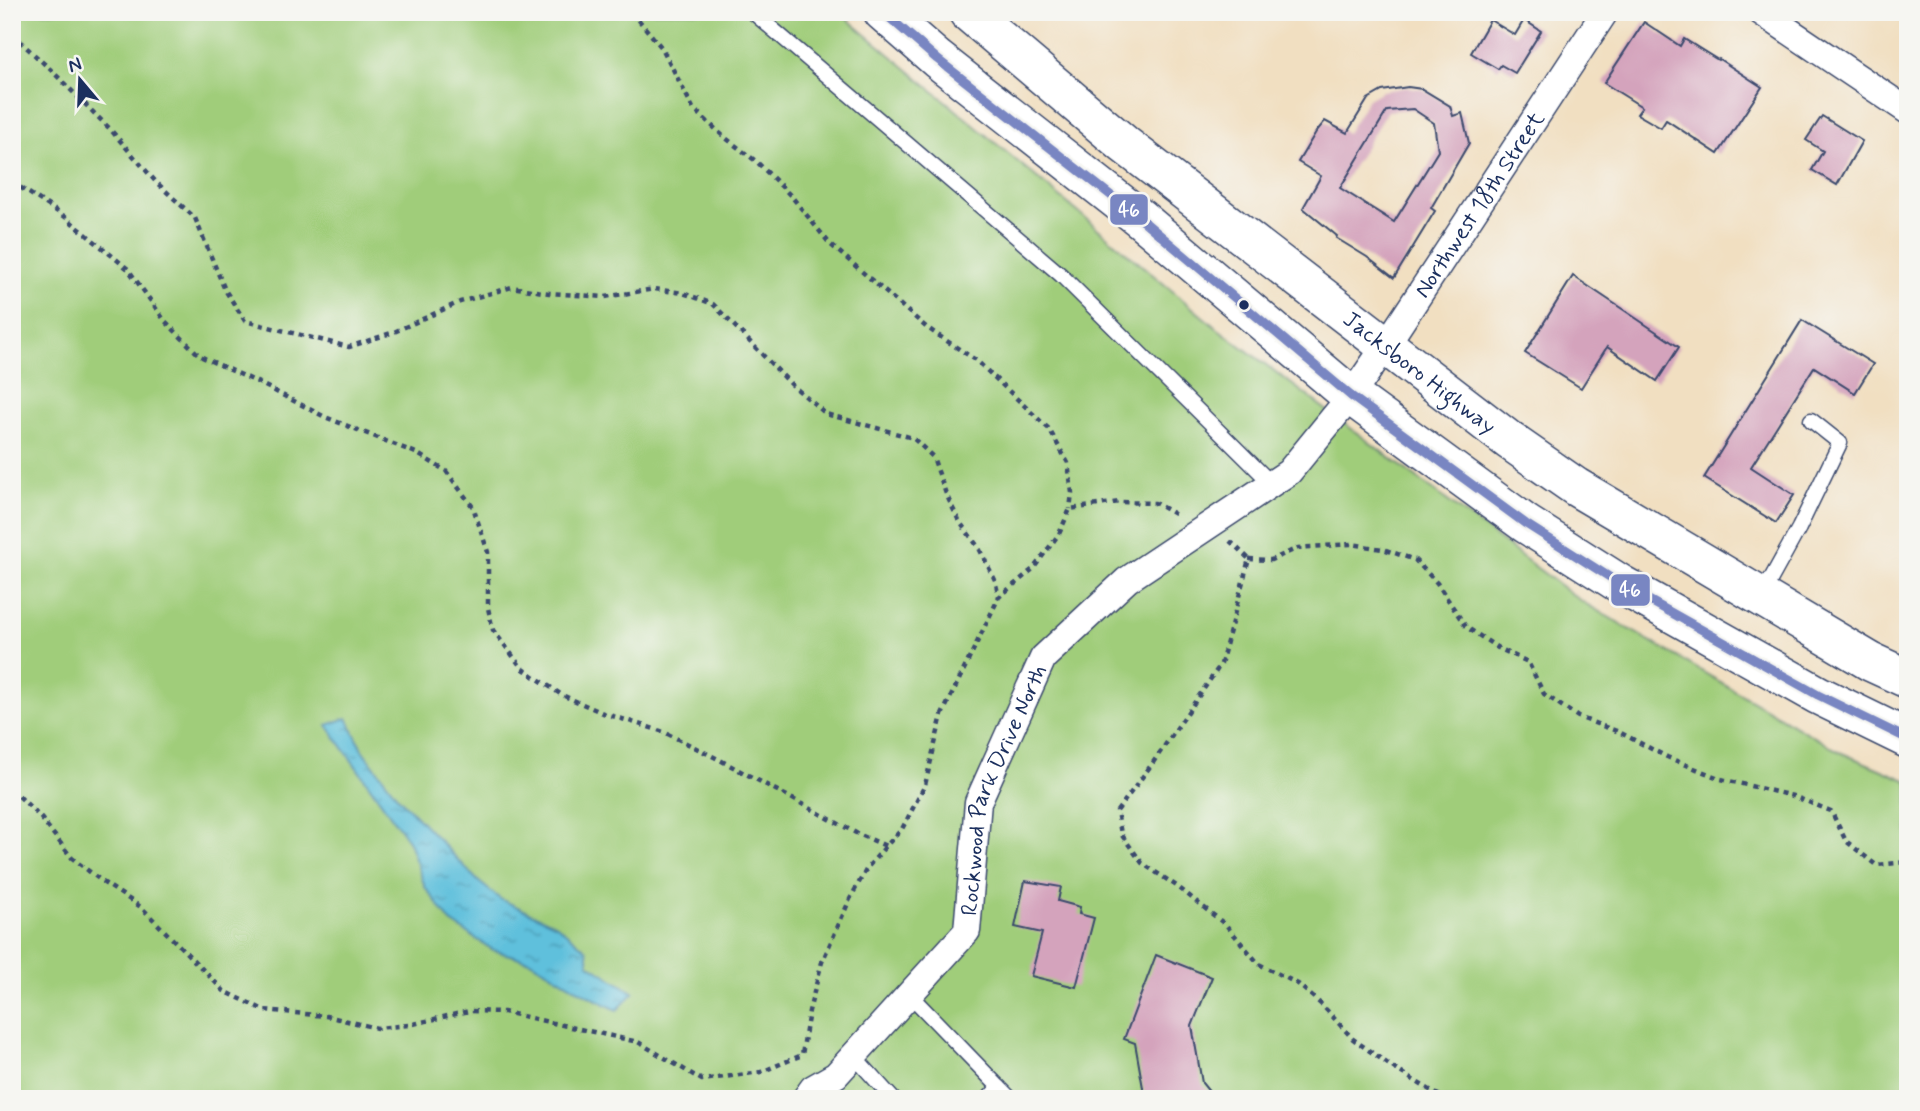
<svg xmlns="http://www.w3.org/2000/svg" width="1920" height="1111" font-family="Mynerve,sans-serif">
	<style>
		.grass { fill: #a0cd7a; stroke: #5e7e6c; stroke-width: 2 }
		.water { fill: url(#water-ripples); stroke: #3c789d; stroke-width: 2 }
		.building { fill: #d4a3bc; fill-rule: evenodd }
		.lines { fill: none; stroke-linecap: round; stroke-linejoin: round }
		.service-casing { stroke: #3b496d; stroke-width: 17 }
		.minor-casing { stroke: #3b496d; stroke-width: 29 }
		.primary-casing { stroke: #3b496d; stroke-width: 41 }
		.path { stroke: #3b496d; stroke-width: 4.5; stroke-dasharray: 5 5; stroke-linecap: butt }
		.service { stroke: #fff; stroke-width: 14 }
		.minor { stroke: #fff; stroke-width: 26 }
		.primary { stroke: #fff; stroke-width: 38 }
		.bus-1-casing { stroke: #f6f6f2; stroke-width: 14 }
		.bus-1 { stroke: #7986c2; stroke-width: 9 }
		.bus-dot { fill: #1b2f5e; stroke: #f6f6f2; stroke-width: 2.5 }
		.labels { text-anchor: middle; stroke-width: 6; stroke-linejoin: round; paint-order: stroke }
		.street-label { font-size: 23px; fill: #1b2f5e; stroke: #f6f6f2 }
		.line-badge { stroke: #f6f6f2; stroke-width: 2.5 }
		.badge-label { font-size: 19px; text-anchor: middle; font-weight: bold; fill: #fff }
	</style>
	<defs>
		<pattern id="water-ripples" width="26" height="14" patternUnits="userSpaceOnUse" patternTransform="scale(1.75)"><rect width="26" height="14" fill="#5ec0dc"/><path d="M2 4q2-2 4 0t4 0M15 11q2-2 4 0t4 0" fill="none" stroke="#4d9cb6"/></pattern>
	</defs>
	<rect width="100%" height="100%" fill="#f6f6f2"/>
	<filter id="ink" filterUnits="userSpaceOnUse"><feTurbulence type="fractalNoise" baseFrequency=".0143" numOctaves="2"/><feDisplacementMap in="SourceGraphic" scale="14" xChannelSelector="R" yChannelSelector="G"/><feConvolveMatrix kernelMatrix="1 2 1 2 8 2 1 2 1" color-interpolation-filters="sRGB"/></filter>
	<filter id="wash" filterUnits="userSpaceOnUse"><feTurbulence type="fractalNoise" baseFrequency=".00686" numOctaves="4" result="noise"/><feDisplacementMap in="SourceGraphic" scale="28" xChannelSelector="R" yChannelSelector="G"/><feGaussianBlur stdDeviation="1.57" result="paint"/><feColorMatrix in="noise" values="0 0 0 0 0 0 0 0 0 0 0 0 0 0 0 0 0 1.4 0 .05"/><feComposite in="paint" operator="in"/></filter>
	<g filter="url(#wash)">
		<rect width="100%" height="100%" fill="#f1dfc1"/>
		<path class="grass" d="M 12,12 L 839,12 L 1213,325 L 1581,601 L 1842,753 L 1908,781 L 1908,1099 L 12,1099 Z"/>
		<path class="water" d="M 347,718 L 363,751 L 398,797 L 478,881 L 500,899 L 557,925 L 587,950 L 589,964 L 634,993 L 617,1010 L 589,996 L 530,961 L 493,950 L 451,922 L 425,887 L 409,842 L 327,725 Z"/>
		<g id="blocks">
			<g class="building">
				<path d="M 1490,20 L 1515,35 L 1524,20 L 1541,31 L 1515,73 L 1501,65 L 1498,69 L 1471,53 Z"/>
				<path d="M 1644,22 L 1680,46 L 1684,39 L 1718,60 L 1719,59 L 1762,87 L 1718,154 L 1666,120 L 1661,128 L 1637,114 L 1642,107 L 1604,83 Z"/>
				<path d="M 1408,87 L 1422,89 L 1450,106 L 1453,116 L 1462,113 L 1469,143 L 1431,208 L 1435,211 L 1394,278 L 1367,257 L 1336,238 L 1337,236 L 1303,208 L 1321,176 L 1298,162 L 1316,132 L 1325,121 L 1347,133 L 1368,99 L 1382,91 ZM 1413,109 L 1434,123 L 1438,151 L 1394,222 L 1340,188 L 1387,111 Z"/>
				<path d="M 1822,116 L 1862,141 L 1837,185 L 1812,170 L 1823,151 L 1806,140 Z"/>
				<path d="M 1573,276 L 1679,347 L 1657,381 L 1607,347 L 1581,388 L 1525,353 Z"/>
				<path d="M 1802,320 L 1873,364 L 1855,393 L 1814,367 L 1751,467 L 1794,495 L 1776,523 L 1704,478 Z"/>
				<path d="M 1025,881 L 1061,887 L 1058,901 L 1080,907 L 1079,914 L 1094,918 L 1076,987 L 1031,976 L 1042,933 L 1015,927 Z"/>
				<path d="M 1156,955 L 1212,977 L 1192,1026 L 1202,1083 L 1215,1099 L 1145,1099 L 1135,1043 L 1124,1039 Z"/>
			</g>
		</g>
	</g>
	<g filter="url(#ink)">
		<use href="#blocks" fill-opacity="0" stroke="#3b496d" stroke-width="2"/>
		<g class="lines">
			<g class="service-casing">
				<g id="service">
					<path d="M 755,14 L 1061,275 L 1272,484"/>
					<path d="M 1762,595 L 1799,528 L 1840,443 L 1811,420"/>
					<path d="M 910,995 L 999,1087 L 988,1099"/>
					<path d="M 854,1056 L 893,1099"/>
					<path d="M 999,1087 L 1011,1099"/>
				</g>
			</g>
			<g class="minor-casing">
				<g id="minor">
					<path d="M 1761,12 L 1908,111"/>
					<path id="s1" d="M 805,1099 L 813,1088 L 836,1075 L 967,931 L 978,802 L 1043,658 L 1127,580 L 1289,472 L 1351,396 L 1386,345 L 1605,12"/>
				</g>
			</g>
			<g class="primary-casing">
				<g id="primary">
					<path d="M 883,12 L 937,59 L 1141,219 L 1351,396 L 1526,524 L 1622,585 L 1818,695 L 1908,739"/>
					<path id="s2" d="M 968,12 L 1125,145 L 1510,441 L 1576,487 L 1871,662 L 1908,679"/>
				</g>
			</g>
			<g class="path">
				<path d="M 632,12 L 662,48 L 693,108 L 723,136 L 757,162 L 792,197 L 830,244 L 926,327 L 977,361 L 1049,429 L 1068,463 L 1072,493 L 1070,509"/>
				<path d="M 12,34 L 51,70 L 110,129 L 156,182 L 195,218 L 225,290 L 245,321 L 349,347 L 394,332 L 460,302 L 512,287 L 549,293 L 605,297 L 654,289 L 683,293 L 713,304 L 791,384 L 826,414 L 913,438 L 933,457 L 946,494 L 959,521 L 979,548 L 995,580 L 999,597"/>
				<path d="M 12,182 L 64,216 L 128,269 L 165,321 L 200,356 L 259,383 L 325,417 L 416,453 L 446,471 L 473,507 L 488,552 L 488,608 L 493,630 L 522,668 L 562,695 L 603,713 L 664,732 L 720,760 L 856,833 L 886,846 L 902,829 L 925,785 L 942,715 L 999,597 L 1033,569 L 1059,534 L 1070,509 L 1119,502 L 1155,503 L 1178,516"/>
				<path d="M 1230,541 L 1249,559 L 1221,664 L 1152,764 L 1117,811 L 1121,834 L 1142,863 L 1178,887 L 1226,925 L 1259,964 L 1298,984 L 1322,1005 L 1353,1039 L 1395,1069 L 1445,1099"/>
				<path d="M 1249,559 L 1271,560 L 1298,548 L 1351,544 L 1383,549 L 1415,560 L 1437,583 L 1466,627 L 1498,648 L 1528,662 L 1544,694 L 1578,717 L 1619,732 L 1667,757 L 1721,779 L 1793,796 L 1831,811 L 1846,841 L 1876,865 L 1908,862"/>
				<path d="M 12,789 L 41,818 L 72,858 L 104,883 L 141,907 L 224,991 L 264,1010 L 326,1016 L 377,1028 L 409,1025 L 469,1011 L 504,1012 L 638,1042 L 702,1080 L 761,1072 L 802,1055 L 809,1011 L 822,962 L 850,899 L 867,868 L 886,846"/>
			</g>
			<use href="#service" class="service"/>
			<use href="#minor" class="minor"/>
			<use href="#primary" class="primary"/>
			<g class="bus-1-casing">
				<path id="bus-1" d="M 883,12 L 937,59 L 1141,219 L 1351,396 L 1526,524 L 1622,585 L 1818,695 L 1908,739"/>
			</g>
			<use href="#bus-1" class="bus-1"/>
		</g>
	</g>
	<circle class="bus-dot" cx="1244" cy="305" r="6"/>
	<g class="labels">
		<g class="street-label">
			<text dy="8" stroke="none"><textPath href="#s1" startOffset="1160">Northwest 18th Street</textPath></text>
			<text dy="8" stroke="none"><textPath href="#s2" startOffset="578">Jacksboro Highway</textPath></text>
			<text dy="8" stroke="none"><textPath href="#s1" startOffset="382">Rockwood Park Drive North</textPath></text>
		</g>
	</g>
	<g class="line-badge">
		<rect x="1109" y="193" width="40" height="33" rx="7" fill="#7986c2"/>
		<rect x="1610" y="573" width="41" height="34" rx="7" fill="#7986c2"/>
	</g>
	<g class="badge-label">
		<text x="1129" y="216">46</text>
		<text x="1630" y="596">46</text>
	</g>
	<rect width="1920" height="1111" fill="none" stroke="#f6f6f2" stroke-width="42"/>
	<g transform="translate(80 80) rotate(341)" stroke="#f6f6f2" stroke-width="5" paint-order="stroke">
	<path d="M0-5L12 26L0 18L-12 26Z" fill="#1b2f5e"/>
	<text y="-10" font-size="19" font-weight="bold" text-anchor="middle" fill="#1b2f5e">N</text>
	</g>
</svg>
